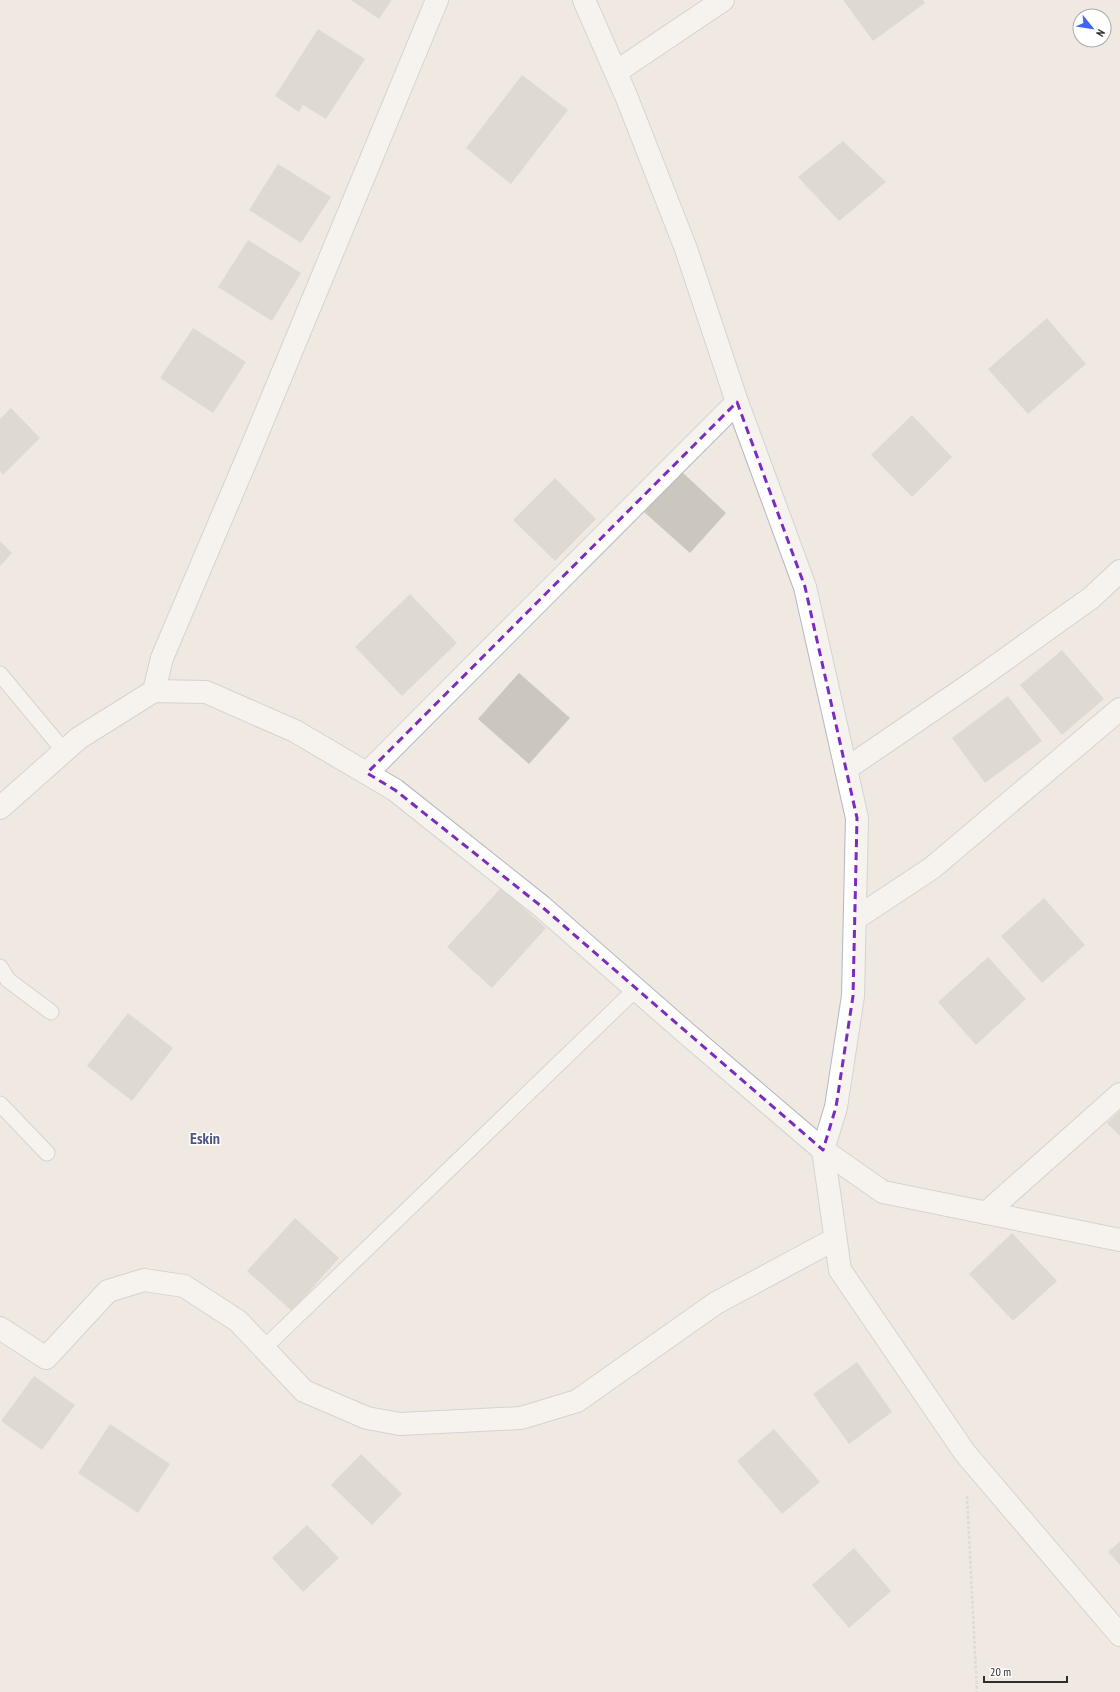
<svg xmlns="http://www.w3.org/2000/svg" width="1120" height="1692" font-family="'PT Sans Narrow',sans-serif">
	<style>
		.building { fill: #cbc7bf }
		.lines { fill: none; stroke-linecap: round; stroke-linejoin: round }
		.service-casing { stroke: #b4b7c1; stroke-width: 17 }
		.minor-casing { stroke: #b4b7c1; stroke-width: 24 }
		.tertiary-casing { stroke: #b4b7c1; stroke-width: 24 }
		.path { stroke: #c9c9c9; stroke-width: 2.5; stroke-dasharray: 3 2; stroke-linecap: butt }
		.service { stroke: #fff; stroke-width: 15 }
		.minor { stroke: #fff; stroke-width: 22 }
		.tertiary { stroke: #fff; stroke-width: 22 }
		.marked { fill: none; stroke: #7b2cbf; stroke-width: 3; stroke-dasharray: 8 5; stroke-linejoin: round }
		.labels { text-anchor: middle; stroke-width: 3; stroke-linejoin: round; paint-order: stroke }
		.quarter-label { font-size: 16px; font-weight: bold; fill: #4d5680; stroke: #fff }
	</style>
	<rect width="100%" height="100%" fill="#efe9e1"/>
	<g class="building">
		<path d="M 351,0 L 392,0 L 379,19 Z"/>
		<path d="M 843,0 L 923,0 L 925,3 L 873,41 Z"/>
		<path d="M 318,29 L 365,59 L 326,119 L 303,105 L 299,112 L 275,96 Z"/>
		<path d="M 522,75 L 568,110 L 511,184 L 466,148 Z"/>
		<path d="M 843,141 L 886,182 L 839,221 L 798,177 Z"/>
		<path d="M 278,164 L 331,197 L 301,243 L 249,210 Z"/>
		<path d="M 248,240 L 301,273 L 272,321 L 218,287 Z"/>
		<path d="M 1047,318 L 1086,364 L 1028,414 L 988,369 Z"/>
		<path d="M 193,328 L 246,362 L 213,413 L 160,378 Z"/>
		<path d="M 11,408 L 40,438 L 3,475 L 0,471 L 0,419 Z"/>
		<path d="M 912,415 L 952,457 L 912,497 L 871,455 Z"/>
		<path d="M 681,471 L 726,513 L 690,553 L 644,512 Z"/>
		<path d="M 555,478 L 596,519 L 555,561 L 513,520 Z"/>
		<path d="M 0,541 L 12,553 L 0,566 Z"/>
		<path d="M 410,594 L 457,643 L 402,696 L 355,647 Z"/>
		<path d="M 1062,650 L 1104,699 L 1062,735 L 1020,685 Z"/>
		<path d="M 519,673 L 570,718 L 529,764 L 478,719 Z"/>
		<path d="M 1008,696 L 1042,741 L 985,783 L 952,738 Z"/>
		<path d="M 501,888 L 546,928 L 492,988 L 447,947 Z"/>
		<path d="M 1044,898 L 1085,945 L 1042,983 L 1001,936 Z"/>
		<path d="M 988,957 L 1026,999 L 976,1045 L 938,1002 Z"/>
		<path d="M 128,1013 L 173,1048 L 132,1101 L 87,1066 Z"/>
		<path d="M 1120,1111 L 1120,1136 L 1107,1123 Z"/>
		<path d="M 295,1218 L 339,1258 L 292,1311 L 247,1271 Z"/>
		<path d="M 1012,1233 L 1057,1281 L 1013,1321 L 969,1274 Z"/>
		<path d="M 857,1362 L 892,1412 L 849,1444 L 813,1394 Z"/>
		<path d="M 34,1376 L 75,1405 L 42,1450 L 1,1421 Z"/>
		<path d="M 110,1424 L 170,1464 L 138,1513 L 78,1473 Z"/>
		<path d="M 774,1429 L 820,1482 L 782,1514 L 737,1461 Z"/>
		<path d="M 361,1454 L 402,1494 L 372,1525 L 331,1485 Z"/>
		<path d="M 307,1525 L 339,1558 L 303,1592 L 272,1558 Z"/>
		<path d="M 1120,1541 L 1120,1565 L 1108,1552 Z"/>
		<path d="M 854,1548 L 891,1591 L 849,1628 L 812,1585 Z"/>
	</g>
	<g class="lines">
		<g class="service-casing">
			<g id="service">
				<path d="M 0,674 L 64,751"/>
				<path d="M 0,967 L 8,980 L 51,1012"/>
				<path d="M 0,1104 L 47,1153"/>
				<path d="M 264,1348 L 636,989"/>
			</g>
		</g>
		<g class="minor-casing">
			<g id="minor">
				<path d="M 616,72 L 723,0"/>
				<path d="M 154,691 L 162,658 L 250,451 L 437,0"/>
				<path d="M 846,769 L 972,683 L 1091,598 L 1120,571"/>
				<path d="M 367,773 L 737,402"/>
				<path d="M 855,919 L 932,868 L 1120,709"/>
				<path d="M 823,1150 L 840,1270 L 965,1453 L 1120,1635"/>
				<path d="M 986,1213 L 1120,1094"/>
				<path d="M 0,1328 L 46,1358 L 108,1291 L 144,1280 L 184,1286 L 238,1321 L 304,1391 L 367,1418 L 400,1424 L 521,1418 L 577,1401 L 716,1303 L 835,1239"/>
			</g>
		</g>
		<g class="tertiary-casing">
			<g id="tertiary">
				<path d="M 584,0 L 627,98 L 686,249 L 737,402 L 805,587 L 857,818 L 853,996 L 836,1107 L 823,1150"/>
				<path d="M 0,808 L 79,738 L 154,691 L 206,692 L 295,731 L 395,790 L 541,906 L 686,1033 L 823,1150 L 883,1192 L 1120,1240"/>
			</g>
		</g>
		<path class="path" d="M 967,1496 L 977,1692"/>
		<use href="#service" class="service"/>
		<use href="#minor" class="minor"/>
		<use href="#tertiary" class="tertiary"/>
	</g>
	<path d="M0 0H1120V1692H0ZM 737,402 L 805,587 L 857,818 L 853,996 L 836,1107 L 823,1150 L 541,906 L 395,790 L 367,773 Z" fill="#efe9e1" fill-opacity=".55" fill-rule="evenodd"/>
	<path class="marked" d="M 737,402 L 805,587 L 857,818 L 853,996 L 836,1107 L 823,1150 L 541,906 L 395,790 L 367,773 Z"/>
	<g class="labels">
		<g class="quarter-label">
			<text x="205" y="1144">Eskin</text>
		</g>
	</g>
	<g transform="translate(1092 28) rotate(120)"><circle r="19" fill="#ffffff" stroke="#ababab"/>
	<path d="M0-3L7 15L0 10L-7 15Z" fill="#4264fb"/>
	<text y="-6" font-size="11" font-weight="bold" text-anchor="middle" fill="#2e2e2e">N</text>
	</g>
	<path d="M984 1676v6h83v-6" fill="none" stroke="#2e2e2e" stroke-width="2"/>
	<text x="990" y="1676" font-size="12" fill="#2e2e2e" stroke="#ffffff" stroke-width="3" paint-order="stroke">20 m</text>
</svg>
